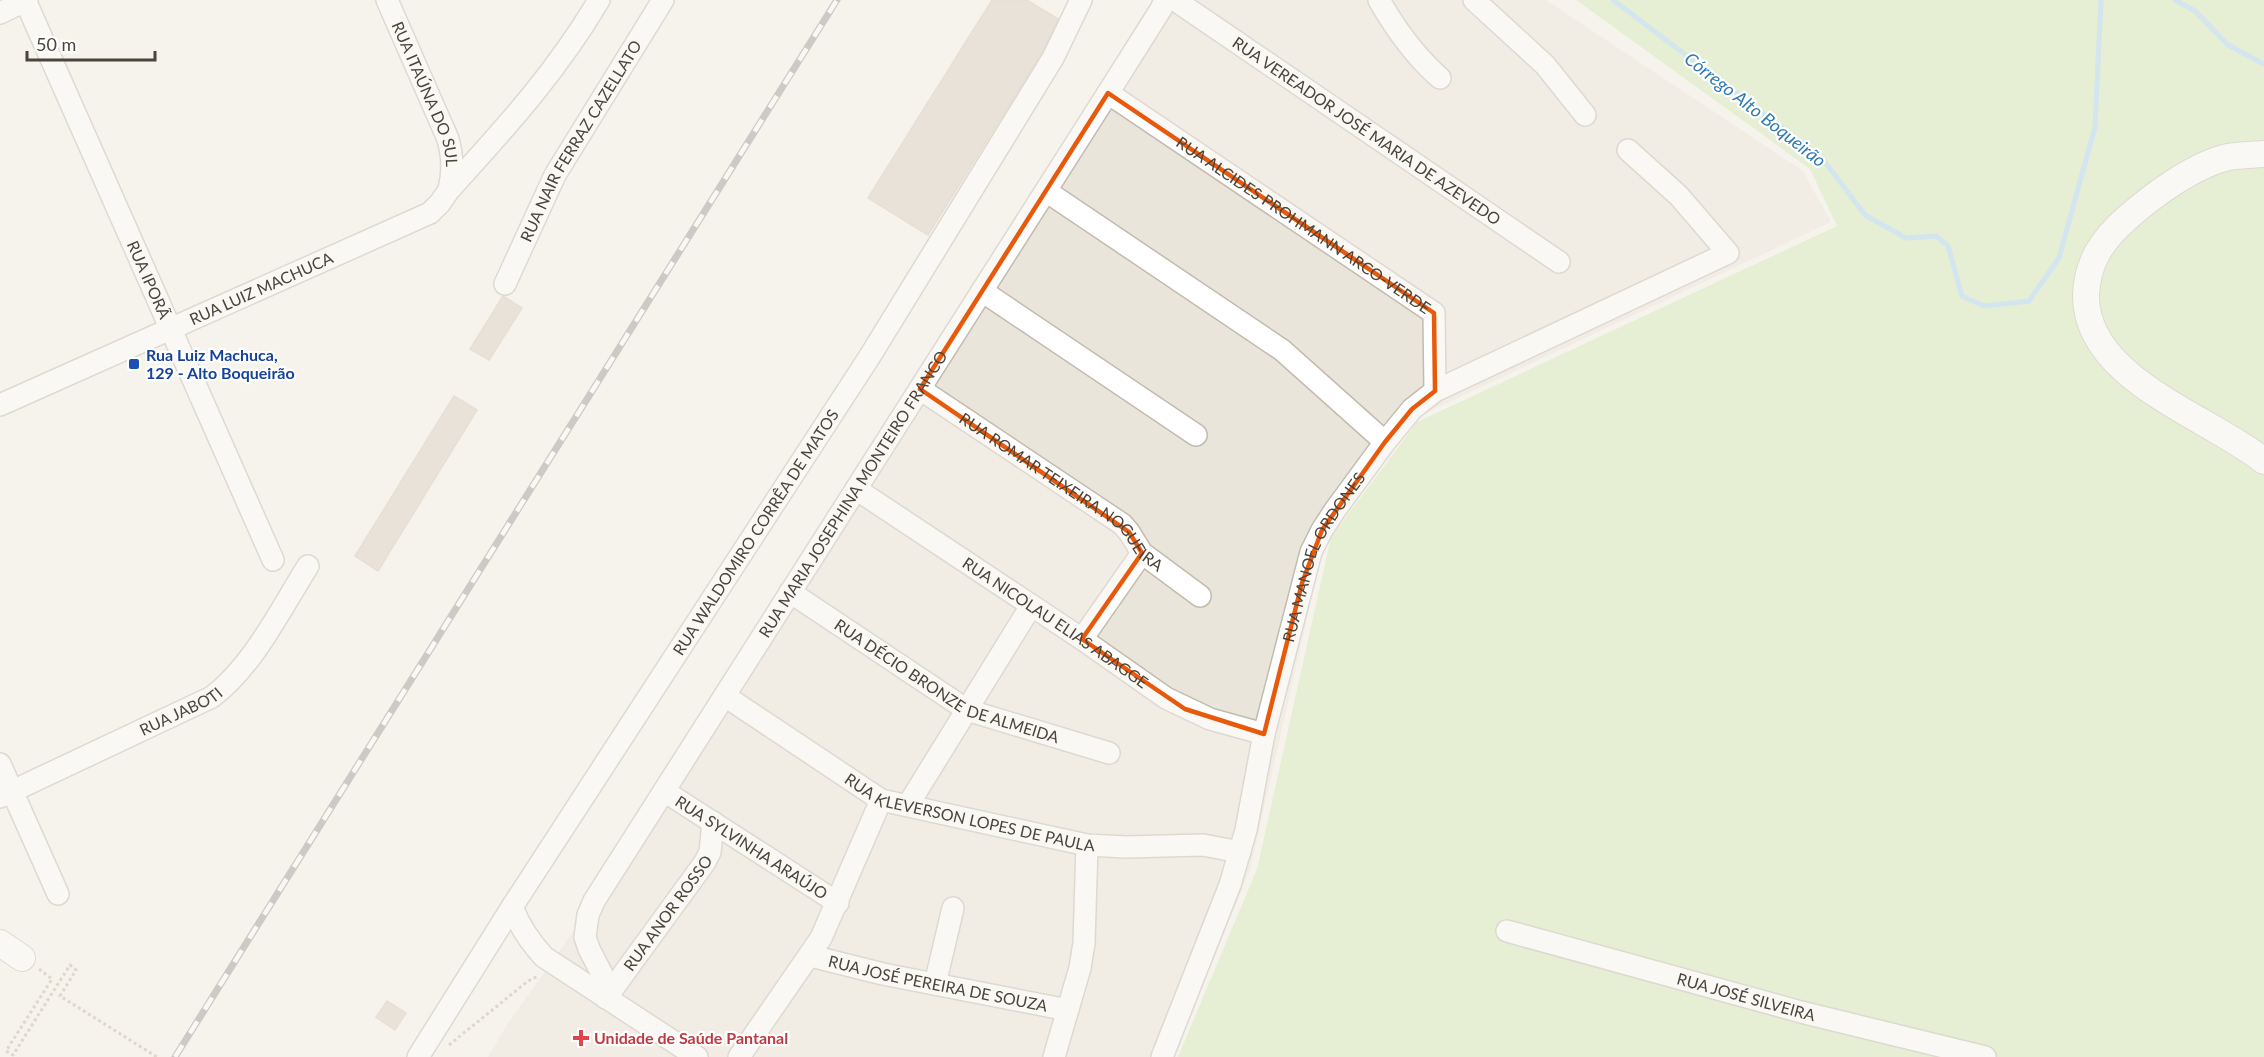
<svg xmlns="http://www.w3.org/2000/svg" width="2264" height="1057" font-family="Lato,sans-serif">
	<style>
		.residential { fill: #eae5da }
		.green { fill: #d2eab5 }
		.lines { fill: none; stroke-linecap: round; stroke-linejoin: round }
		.stream { stroke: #a9d4f2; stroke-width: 5 }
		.building { fill: #d8cfc1; stroke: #d3c7b4; stroke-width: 1.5 }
		.minor-casing { stroke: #c2bbae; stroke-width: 24 }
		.tertiary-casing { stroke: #c2bbae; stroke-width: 28 }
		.path { stroke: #c4b79f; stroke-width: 3; stroke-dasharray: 3 3; stroke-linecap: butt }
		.minor { stroke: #fff; stroke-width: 21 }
		.tertiary { stroke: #fff; stroke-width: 26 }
		.rail-casing { stroke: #9a9a9a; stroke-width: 7 }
		.rail { stroke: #fff; stroke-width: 4.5; stroke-dasharray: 14; stroke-linecap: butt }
		.marked { fill: none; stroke: #e8590c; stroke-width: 4.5; stroke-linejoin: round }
		.transit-dot { fill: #1a4fb4; stroke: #fff; stroke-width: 2 }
		.health-dot { fill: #e0444e; stroke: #fff; stroke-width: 2 }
		.labels { text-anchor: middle; stroke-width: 4.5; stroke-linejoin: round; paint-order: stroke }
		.street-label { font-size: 16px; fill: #4b4439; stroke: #fff }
		.transit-label { font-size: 16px; font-weight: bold; fill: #164399; stroke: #fff; text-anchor: start }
		.health-label { font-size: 16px; font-weight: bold; fill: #be3a42; stroke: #fff; text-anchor: start }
		.water-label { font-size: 18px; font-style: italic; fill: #2e7ab2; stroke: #fff }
	</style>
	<rect width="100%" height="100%" fill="#f6f3ec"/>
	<path class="residential" d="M 1177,0 L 1546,0 L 1803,171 L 1831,222 L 1415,418 L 1325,539 L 1250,870 L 1172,1057 L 488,1057 L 508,1023 L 678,785 L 1125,82 L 1161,33 Z"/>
	<path class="green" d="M 1576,0 L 2264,0 L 2264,1057 L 1178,1057 L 1257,869 L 1331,537 L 1417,422 L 1837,226 L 1810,169 Z"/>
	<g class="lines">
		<g class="stream">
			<path d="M 1613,0 L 1822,158 L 1865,215 L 1906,238 L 1936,236 L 1948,246 L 1962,296 L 1984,306 L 2029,301 L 2059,258 L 2095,127 L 2101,0"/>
			<path d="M 2175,0 L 2195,11 L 2228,45 L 2264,64"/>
		</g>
	</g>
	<g class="building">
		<path d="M 992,0 L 1027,0 L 1058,19 L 1042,52 L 928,235 L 868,198 Z"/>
		<path d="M 503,296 L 522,308 L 489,360 L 470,349 Z"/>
		<path d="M 454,396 L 477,410 L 378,571 L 355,556 Z"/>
		<path d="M 387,1001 L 406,1013 L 395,1030 L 376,1017 Z"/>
	</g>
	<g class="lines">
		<g class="minor-casing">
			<g id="minor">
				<path id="s1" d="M 25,0 L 273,560"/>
				<path id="s2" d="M 387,0 L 448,139 C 453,158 453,172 449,190"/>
				<path id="s3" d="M 1175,0 L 1559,262"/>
				<path d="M 1379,0 C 1396,30 1414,55 1440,78"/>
				<path d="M 1474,0 L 1545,65 L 1585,115"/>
				<path d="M 0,13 L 27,0"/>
				<path id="s4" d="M 1108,93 L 1434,313 L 1435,391"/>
				<path d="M 1046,191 L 1282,350 L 1385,442"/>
				<path id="s5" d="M 505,284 L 555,175 L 663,0"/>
				<path d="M 982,291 L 1196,435"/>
				<path id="s6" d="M 920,389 L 1122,524 L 1129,532 L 1142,553 L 1200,596"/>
				<path id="s7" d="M 0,405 L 430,213 L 440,203 L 449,190 C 505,128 556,73 599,0"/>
				<path id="s8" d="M 856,489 L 1082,639 L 1166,698 L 1210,719 L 1264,734"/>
				<path id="s9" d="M 790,592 L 967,710 L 1109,753"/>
				<path d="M 1082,639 L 1142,553"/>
				<path id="s10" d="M 725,696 L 881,800 L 1087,845 L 1126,847 L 1203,845 L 1240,852"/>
				<path d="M 0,764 L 58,894"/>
				<path id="s11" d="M 664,791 L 838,903"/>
				<path id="s12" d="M 0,797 L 212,697 C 254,665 280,610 308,566"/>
				<path d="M 908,805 L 1031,606"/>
				<path d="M 512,907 C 520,927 529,941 544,957 L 697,1057"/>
				<path id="s13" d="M 1507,931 L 1801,1012 L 1985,1057"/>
				<path id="s14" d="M 811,956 L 883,974 L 1068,1010"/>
				<path d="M 935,984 L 953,908"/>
				<path id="s15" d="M 606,998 L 602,974 L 589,949 L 585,937 L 588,915 L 594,901 L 1108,93 L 1161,9 L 1165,0"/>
				<path id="s16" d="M 606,998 L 705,862 L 710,852 L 713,822"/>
				<path id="s17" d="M 418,1057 L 512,907 L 870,356 L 1053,58 L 1081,0"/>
				<path d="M 739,1057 L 821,938 L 881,800"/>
				<path d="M 1054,1057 L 1080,968 L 1084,943 L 1087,845"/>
				<path id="s18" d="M 1162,1057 L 1230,885 L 1246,830 L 1264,734 L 1311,552 L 1322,530 L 1335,510 L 1385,442 L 1412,409 L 1435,391 L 1728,253 L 1679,196 L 1628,150"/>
			</g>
		</g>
		<g class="tertiary-casing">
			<g id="tertiary">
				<path d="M 2264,154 C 2252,155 2240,155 2228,157 C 2194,165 2153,195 2127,218 C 2103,239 2087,262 2086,295 C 2085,379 2208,416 2264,461"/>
				<path d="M 0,943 L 22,958"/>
			</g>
		</g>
		<g class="path">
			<path d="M 39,969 L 52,979 L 6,1051 L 13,1055 L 70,965 L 76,970 L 60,996 L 157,1057"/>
			<path d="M 449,1045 L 528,981 L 538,976"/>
		</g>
		<use href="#minor" class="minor"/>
		<use href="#tertiary" class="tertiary"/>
		<g class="rail-casing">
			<path id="rail" d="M 175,1057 L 837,0"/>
		</g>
		<use href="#rail" class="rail"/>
	</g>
	<path d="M0 0H2264V1057H0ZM 1108,93 L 1434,313 L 1435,391 L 1412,409 L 1385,442 L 1322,530 L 1302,583 L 1264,734 L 1185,709 L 1082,639 L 1142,553 L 1129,532 L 920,389 Z" fill="#f6f3ec" fill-opacity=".55" fill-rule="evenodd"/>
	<path class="marked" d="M 1108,93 L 1434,313 L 1435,391 L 1412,409 L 1385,442 L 1322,530 L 1302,583 L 1264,734 L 1185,709 L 1082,639 L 1142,553 L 1129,532 L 920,389 Z"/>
	<rect class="transit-dot" x="128" y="358" width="12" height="12" rx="3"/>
	<path class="health-dot" d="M578 1029h6v6h6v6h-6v6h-6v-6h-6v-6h6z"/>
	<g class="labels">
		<g class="street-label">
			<text dy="6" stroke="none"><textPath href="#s2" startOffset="102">RUA ITAÚNA DO SUL</textPath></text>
			<text dy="6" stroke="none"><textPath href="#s3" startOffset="232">RUA VEREADOR JOSÉ MARIA DE AZEVEDO</textPath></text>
			<text dy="6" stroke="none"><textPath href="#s5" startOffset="162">RUA NAIR FERRAZ CAZELLATO</textPath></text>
			<text dy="6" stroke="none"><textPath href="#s4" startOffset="236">RUA ALCIDES PROHMANN ARCO-VERDE</textPath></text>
			<text dy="6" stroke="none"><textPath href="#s1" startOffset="306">RUA IPORÃ</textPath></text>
			<text dy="6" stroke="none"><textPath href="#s7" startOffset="286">RUA LUIZ MACHUCA</textPath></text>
			<text dy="6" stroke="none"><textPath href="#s6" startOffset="176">RUA ROMAR TEIXEIRA NOGUEIRA</textPath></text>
			<text dy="6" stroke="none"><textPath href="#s15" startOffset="585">RUA MARIA JOSEPHINA MONTEIRO FRANCO</textPath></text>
			<text dy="6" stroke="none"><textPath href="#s17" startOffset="624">RUA WALDOMIRO CORRÊA DE MATOS</textPath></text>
			<text dy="6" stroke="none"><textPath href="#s18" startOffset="528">RUA MANOEL ORDONES</textPath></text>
			<text dy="6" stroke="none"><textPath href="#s8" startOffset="240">RUA NICOLAU ELIAS ABAGGE</textPath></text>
			<text dy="6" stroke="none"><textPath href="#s9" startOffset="182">RUA DÉCIO BRONZE DE ALMEIDA</textPath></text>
			<text dy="6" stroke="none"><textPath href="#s12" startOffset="200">RUA JABOTI</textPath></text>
			<text dy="6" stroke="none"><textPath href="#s10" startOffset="276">RUA KLEVERSON LOPES DE PAULA</textPath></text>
			<text dy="6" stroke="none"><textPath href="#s11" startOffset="104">RUA SYLVINHA ARAÚJO</textPath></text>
			<text dy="6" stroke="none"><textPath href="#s16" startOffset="105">RUA ANOR ROSSO</textPath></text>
			<text dy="6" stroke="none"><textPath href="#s14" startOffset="130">RUA JOSÉ PEREIRA DE SOUZA</textPath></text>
			<text dy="6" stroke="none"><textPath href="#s13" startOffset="248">RUA JOSÉ SILVEIRA</textPath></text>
		</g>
		<g class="transit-label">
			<text x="146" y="361">Rua Luiz Machuca,<tspan x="146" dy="18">129 - Alto Boqueirão</tspan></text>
		</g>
		<g class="health-label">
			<text x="594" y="1044">Unidade de Saúde Pantanal</text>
		</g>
		<g class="water-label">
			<text transform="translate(1755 110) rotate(38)" y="6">Córrego Alto Boqueirão</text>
		</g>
	</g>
	<path d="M27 51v9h128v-9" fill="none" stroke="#4b4439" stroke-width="3"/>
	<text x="36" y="51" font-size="18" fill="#4b4439" stroke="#ffffff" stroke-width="4.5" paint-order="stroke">50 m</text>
</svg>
